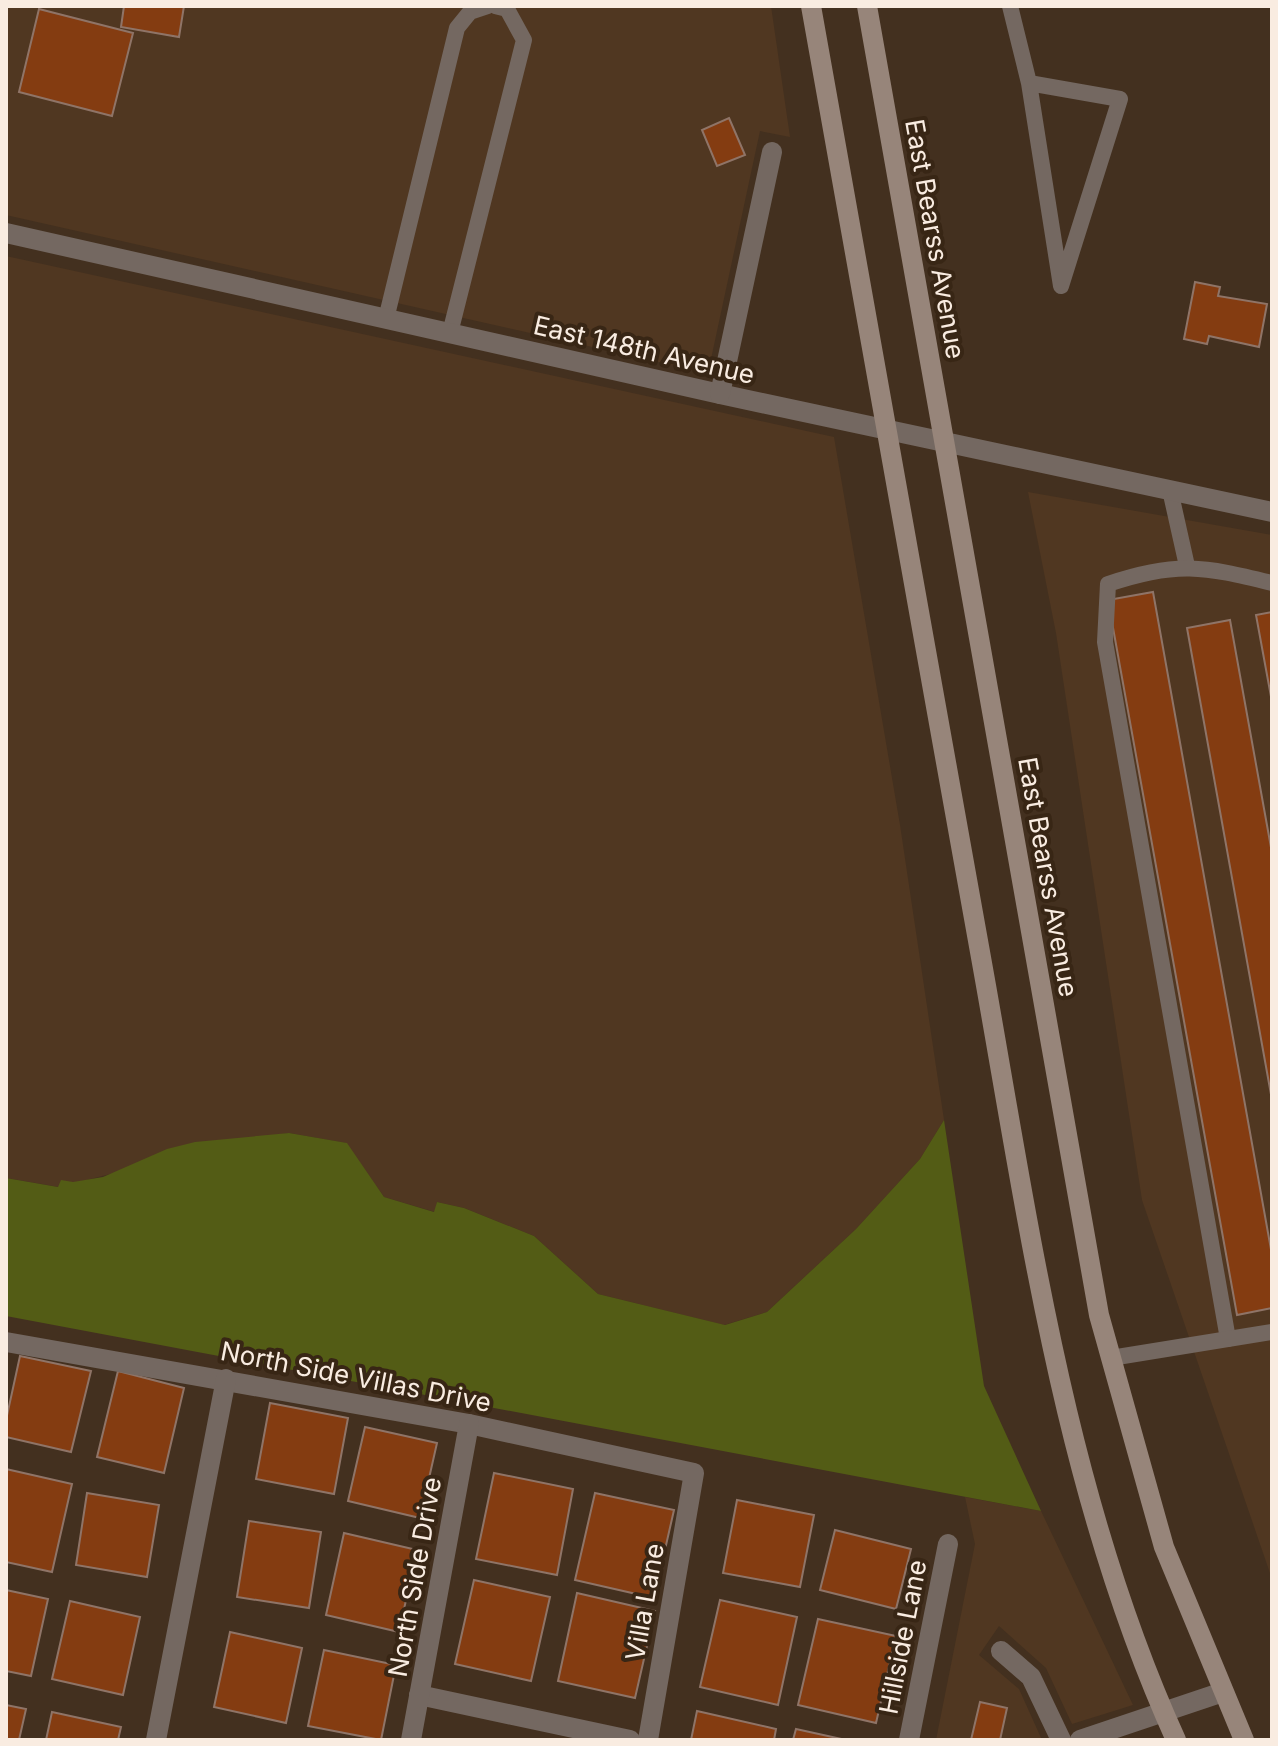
<svg xmlns="http://www.w3.org/2000/svg" width="1278" height="1746" font-family="Inter,sans-serif">
	<style>
		.built { fill: #503721 }
		.green { fill: #535c15 }
		.building { fill: #843c11; stroke: #8f7467; stroke-width: 2 }
		.lines { fill: none; stroke-linecap: round; stroke-linejoin: round }
		.service { stroke: #746861; stroke-width: 16 }
		.minor { stroke: #746861; stroke-width: 20 }
		.secondary { stroke: #97857a; stroke-width: 20 }
		.labels { text-anchor: middle; stroke-width: 8; stroke-linejoin: round; paint-order: stroke }
		.street-label { font-size: 26px; fill: #f9ece1; stroke: #382615 }
	</style>
	<rect width="100%" height="100%" fill="#43301f"/>
	<g class="built">
		<path d="M 6,6 L 771,6 L 790,137 L 760,131 L 708,373 L 6,215 Z"/>
		<path d="M 6,256 L 834,437 L 900,825 L 944,1120 L 920,1159 L 856,1229 L 767,1312 L 724,1325 L 598,1294 L 534,1236 L 464,1208 L 437,1202 L 435,1212 L 384,1197 L 346,1143 L 289,1133 L 252,1138 L 59,1187 L 6,1178 Z"/>
		<path d="M 1028,492 L 1272,535 L 1272,1579 L 1142,1200 L 1056,633 Z"/>
		<path d="M 965,1497 L 1041,1511 L 1133,1705 L 1072,1724 L 1046,1668 L 999,1626 L 979,1655 L 1019,1689 L 1042,1740 L 936,1740 L 975,1544 Z"/>
	</g>
	<path class="green" d="M 944,1120 L 984,1386 L 1041,1511 L 6,1316 L 6,1178 L 58,1187 L 61,1180 L 73,1182 L 103,1177 L 167,1149 L 195,1142 L 289,1133 L 347,1143 L 384,1197 L 434,1212 L 437,1202 L 464,1208 L 534,1236 L 598,1294 L 725,1325 L 767,1312 L 856,1229 L 920,1159 Z"/>
	<g class="building">
		<path d="M 124,6 L 184,6 L 179,37 L 121,27 Z"/>
		<path d="M 39,9 L 133,33 L 112,116 L 19,92 Z"/>
		<path d="M 729,118 L 745,155 L 717,166 L 702,130 Z"/>
		<path d="M 1195,282 L 1220,287 L 1218,296 L 1267,304 L 1259,347 L 1209,336 L 1207,344 L 1184,339 Z"/>
		<path d="M 1153,592 L 1272,1255 L 1272,1308 L 1237,1315 L 1108,600 Z"/>
		<path d="M 1272,612 L 1272,702 L 1256,615 Z"/>
		<path d="M 1230,620 L 1272,853 L 1272,1100 L 1187,628 Z"/>
		<path d="M 20,1356 L 91,1371 L 71,1452 L 6,1437 L 6,1420 Z"/>
		<path d="M 118,1371 L 184,1388 L 164,1473 L 97,1457 Z"/>
		<path d="M 270,1403 L 348,1418 L 334,1494 L 256,1479 Z"/>
		<path d="M 365,1427 L 437,1443 L 420,1518 L 348,1501 Z"/>
		<path d="M 6,1469 L 72,1484 L 52,1572 L 6,1562 Z"/>
		<path d="M 494,1473 L 573,1489 L 557,1575 L 476,1559 Z"/>
		<path d="M 87,1493 L 159,1505 L 147,1577 L 76,1565 Z"/>
		<path d="M 595,1493 L 674,1510 L 654,1598 L 575,1580 Z"/>
		<path d="M 737,1500 L 814,1515 L 800,1587 L 723,1573 Z"/>
		<path d="M 249,1521 L 321,1532 L 309,1608 L 237,1597 Z"/>
		<path d="M 835,1530 L 911,1549 L 896,1609 L 820,1590 Z"/>
		<path d="M 344,1533 L 417,1550 L 399,1632 L 326,1615 Z"/>
		<path d="M 474,1580 L 550,1597 L 531,1681 L 455,1664 Z"/>
		<path d="M 6,1590 L 48,1599 L 31,1676 L 6,1671 Z"/>
		<path d="M 577,1593 L 655,1611 L 635,1698 L 558,1681 Z"/>
		<path d="M 720,1600 L 797,1617 L 778,1705 L 700,1687 Z"/>
		<path d="M 70,1601 L 140,1617 L 123,1695 L 52,1679 Z"/>
		<path d="M 818,1619 L 896,1636 L 876,1723 L 798,1705 Z"/>
		<path d="M 230,1632 L 302,1648 L 286,1723 L 214,1707 Z"/>
		<path d="M 324,1650 L 396,1665 L 381,1740 L 308,1726 Z"/>
		<path d="M 980,1702 L 1007,1708 L 1000,1740 L 971,1740 Z"/>
		<path d="M 6,1705 L 26,1709 L 19,1740 L 6,1740 Z"/>
		<path d="M 697,1711 L 776,1729 L 774,1740 L 691,1740 Z"/>
		<path d="M 52,1712 L 121,1727 L 118,1740 L 46,1740 Z"/>
		<path d="M 796,1729 L 846,1740 L 793,1740 Z"/>
	</g>
	<g class="lines">
		<g class="service">
			<path d="M 1010,6 L 1029,83 L 1061,286 L 1120,99 L 1029,83"/>
			<path d="M 386,319 L 457,28 L 470,12 L 488,6"/>
			<path d="M 450,333 L 524,40 L 507,9 L 495,6"/>
			<path d="M 1170,490 L 1187,566"/>
			<path d="M 1228,1339 L 1105,642 L 1108,584 C 1176,561 1203,566 1272,583"/>
			<path d="M 1111,1358 L 1272,1332"/>
		</g>
		<g class="minor">
			<path d="M 6,233 L 720,394 L 1272,512"/>
			<path d="M 720,394 L 772,152"/>
			<path d="M 6,1342 L 469,1424 L 694,1473 L 648,1740"/>
			<path d="M 1001,1651 L 1031,1677 L 1061,1740"/>
			<path d="M 419,1695 L 630,1740"/>
			<path d="M 156,1740 L 226,1379"/>
			<path d="M 411,1740 L 469,1424"/>
			<path d="M 909,1740 L 948,1544"/>
			<path d="M 1080,1740 L 1223,1692"/>
		</g>
		<g class="secondary">
			<path d="M 811,6 C 867,325 925,644 982,963 C 1029,1225 1065,1496 1176,1740"/>
			<path d="M 867,6 L 1099,1315 L 1164,1547 L 1244,1740"/>
		</g>
	</g>
	<g class="labels">
		<g class="street-label">
			<text transform="translate(935 239) rotate(80)" y="9">East Bearss Avenue</text>
			<text transform="translate(644 350) rotate(13)" y="9">East 148th Avenue</text>
			<text transform="translate(1048 877) rotate(80)" y="9">East Bearss Avenue</text>
			<text transform="translate(356 1377) rotate(11)" y="9">North Side Villas Drive</text>
			<text transform="translate(415 1577) rotate(-80)" y="9">North Side Drive</text>
			<text transform="translate(645 1602) rotate(-80)" y="9">Villa Lane</text>
			<text transform="translate(903 1637) rotate(-79)" y="9">Hillside Lane</text>
		</g>
	</g>
	<rect width="1278" height="1746" fill="none" stroke="#f9ece1" stroke-width="16"/>
</svg>
